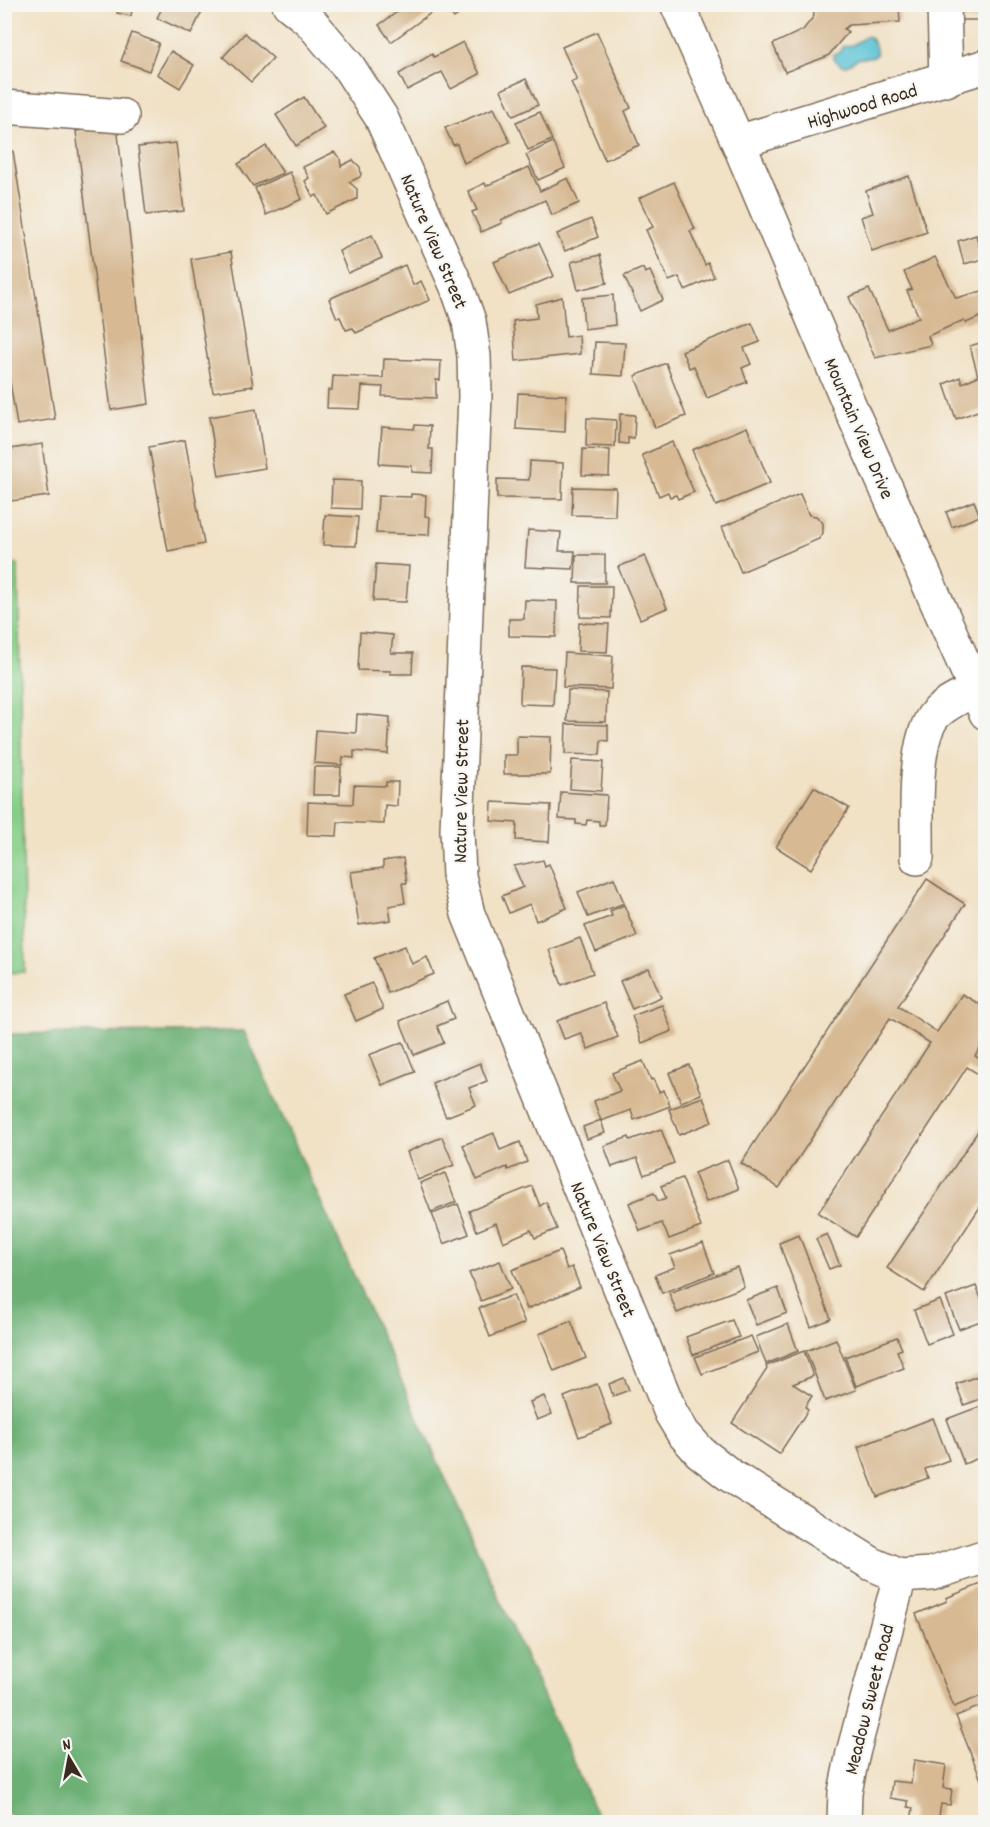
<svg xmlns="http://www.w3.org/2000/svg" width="990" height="1827" font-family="Dekko,sans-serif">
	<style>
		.green { fill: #86cd88; stroke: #607c53; stroke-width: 1.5 }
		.forest { fill: #6cb074; stroke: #546d49; stroke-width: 1.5 }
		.water { fill: #58c3d3; stroke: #4a7678; stroke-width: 1.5 }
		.building { fill: #d7b993 }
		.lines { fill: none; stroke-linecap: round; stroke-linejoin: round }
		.minor-casing { stroke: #7b6a58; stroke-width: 36 }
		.minor { stroke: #fff; stroke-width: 33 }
		.labels { text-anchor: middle; stroke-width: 4.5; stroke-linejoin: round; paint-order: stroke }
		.street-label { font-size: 20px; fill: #3b2a1e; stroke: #f6f6f2 }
	</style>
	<rect width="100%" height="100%" fill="#f6f6f2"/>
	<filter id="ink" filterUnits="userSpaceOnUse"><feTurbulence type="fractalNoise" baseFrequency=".0167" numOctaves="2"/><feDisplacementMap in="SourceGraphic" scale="12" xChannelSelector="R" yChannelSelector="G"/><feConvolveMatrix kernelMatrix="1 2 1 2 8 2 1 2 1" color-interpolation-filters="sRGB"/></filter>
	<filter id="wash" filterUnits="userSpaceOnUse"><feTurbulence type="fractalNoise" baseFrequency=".008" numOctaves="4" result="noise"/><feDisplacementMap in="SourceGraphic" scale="24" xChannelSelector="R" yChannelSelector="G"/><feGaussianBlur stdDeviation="1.35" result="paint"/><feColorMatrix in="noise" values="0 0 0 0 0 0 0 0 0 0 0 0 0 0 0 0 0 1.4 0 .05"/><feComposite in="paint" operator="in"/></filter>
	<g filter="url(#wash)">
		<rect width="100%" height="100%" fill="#f1e1c5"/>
		<path class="green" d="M 5,564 L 18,564 L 25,972 L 5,973 Z"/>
		<path class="forest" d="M 244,1031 L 600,1822 L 20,1822 L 5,1810 L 5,1034 Z"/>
		<path class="water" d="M 867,36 C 873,38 878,51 876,56 L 857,59 L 846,66 L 841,65 L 833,58 L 833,54 L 840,52 L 843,46 L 852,45 Z"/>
		<g id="blocks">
			<g class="building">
				<path d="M 109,4 L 133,4 L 131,16 L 117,13 L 118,7 Z"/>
				<path d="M 164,4 L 211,4 L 209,10 L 204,7 L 191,34 L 157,18 Z"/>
				<path d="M 392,4 L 474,4 L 454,18 L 446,6 L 436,12 L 435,10 L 391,42 L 379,25 L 397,12 Z"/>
				<rect x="958" y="4" width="28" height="16"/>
				<path d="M 813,5 L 899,5 L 900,22 L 849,25 L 844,29 L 848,32 L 828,56 L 785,72 L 773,44 L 803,30 L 814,16 Z"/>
				<path d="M 597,32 L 631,108 L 625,111 L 639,145 L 605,160 L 571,82 L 577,80 L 562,47 Z"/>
				<path d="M 132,33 L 159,43 L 149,71 L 121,61 Z"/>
				<path d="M 245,33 L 273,58 L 251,82 L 223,57 Z"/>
				<path d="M 463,42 L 480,74 L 451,89 L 442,72 L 407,90 L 399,74 L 432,54 L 434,57 Z"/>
				<path d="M 171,51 L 194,65 L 180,88 L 157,74 Z"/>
				<path d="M 526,79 L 538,105 L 513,116 L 501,90 Z"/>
				<path d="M 304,97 L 324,128 L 296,146 L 276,115 Z"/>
				<path d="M 494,108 L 510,142 L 464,163 L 457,144 L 453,145 L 445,128 Z"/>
				<path d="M 540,112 L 552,140 L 528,150 L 516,122 Z"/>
				<path d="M 117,126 L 149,404 L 111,410 L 76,131 Z"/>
				<path d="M 553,142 L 565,168 L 538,180 L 526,155 Z"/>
				<path d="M 176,143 L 184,211 L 146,215 L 138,147 Z"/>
				<path d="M 266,146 L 283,173 L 253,186 L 238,164 Z"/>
				<path d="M 13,151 L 55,419 L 17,425 L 4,345 L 4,152 Z"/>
				<path d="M 334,152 L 340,158 L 341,166 L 353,160 L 360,167 L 361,174 L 360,177 L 349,182 L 357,189 L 357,199 L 326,214 L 317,195 L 313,197 L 305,181 L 309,178 L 303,167 Z"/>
				<path d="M 529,167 L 540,191 L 568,178 L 579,203 L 552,215 L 545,200 L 501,220 L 502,223 L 481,232 L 472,212 L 477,210 L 468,191 L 485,183 L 486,186 Z"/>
				<path d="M 290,172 L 302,199 L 266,215 L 255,188 Z"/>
				<path d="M 909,176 L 927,232 L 872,251 L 861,217 L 873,213 L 866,191 Z"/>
				<path d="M 674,182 L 695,229 L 690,231 L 705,265 L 708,263 L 714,277 L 685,290 L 679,277 L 669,281 L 646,230 L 653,227 L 639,198 Z"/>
				<path d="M 591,219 L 598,237 L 565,251 L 557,234 Z"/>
				<path d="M 372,235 L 382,258 L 348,273 L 339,251 Z"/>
				<path d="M 976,235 L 983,259 L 964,264 L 958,241 Z"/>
				<path d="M 539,243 L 554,276 L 509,295 L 494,262 Z"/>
				<path d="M 231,252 L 253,386 L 213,392 L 191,259 Z"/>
				<path d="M 600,255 L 607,283 L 578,290 L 571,262 Z"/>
				<path d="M 935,257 L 956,298 L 986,290 L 986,320 L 984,321 L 982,316 L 966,323 L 964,320 L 928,336 L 931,345 L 875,358 L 849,297 L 869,289 L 888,330 L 919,317 L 907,291 L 912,289 L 904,272 Z"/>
				<path d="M 405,265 L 413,285 L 421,281 L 430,300 L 356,333 L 353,328 L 346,330 L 340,317 L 337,318 L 329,299 Z"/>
				<path d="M 643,268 L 645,273 L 650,271 L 663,300 L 640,311 L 624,276 Z"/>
				<path d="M 613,295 L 615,325 L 584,329 L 582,298 Z"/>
				<path d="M 562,297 L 566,337 L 579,335 L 580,354 L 516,361 L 513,321 L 537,318 L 536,304 Z"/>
				<path d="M 752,323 L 760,342 L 744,348 L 751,364 L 742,368 L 747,382 L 707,398 L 694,366 L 689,368 L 682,351 Z"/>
				<path d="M 986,341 L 986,408 L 956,419 L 944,384 L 960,377 L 962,383 L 978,376 L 970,346 Z"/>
				<path d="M 595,342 L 625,343 L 623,376 L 593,374 Z"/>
				<path d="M 384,359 L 441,361 L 440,380 L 436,380 L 436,398 L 382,396 L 383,387 L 362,386 L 360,409 L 327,408 L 328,390 L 332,390 L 333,376 L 383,378 Z"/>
				<path d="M 666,363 L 686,416 L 655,428 L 635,376 Z"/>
				<path d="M 518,393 L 566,395 L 565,432 L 516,429 Z"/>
				<path d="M 256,409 L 265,468 L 219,476 L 209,417 Z"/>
				<path d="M 620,414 L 635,415 L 634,439 L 628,438 L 628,444 L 619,443 Z"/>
				<path d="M 587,418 L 616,420 L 615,447 L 586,446 Z"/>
				<path d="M 415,425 L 430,426 L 429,449 L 433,449 L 432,473 L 412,472 L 412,466 L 379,464 L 382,427 L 414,429 Z"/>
				<path d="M 747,427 L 770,483 L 716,506 L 692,450 Z"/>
				<path d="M 185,440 L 204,544 L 168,551 L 149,447 Z"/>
				<path d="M 672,442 L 694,492 L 678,499 L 676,495 L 670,497 L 668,492 L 659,496 L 642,455 Z"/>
				<path d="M 42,444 L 49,496 L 11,501 L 4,450 Z"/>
				<path d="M 583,449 L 610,450 L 609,476 L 582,475 Z"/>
				<path d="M 530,461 L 563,463 L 562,499 L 497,498 L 497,479 L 529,480 Z"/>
				<path d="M 332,480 L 361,481 L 360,509 L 331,508 Z"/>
				<path d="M 573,487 L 616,488 L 615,516 L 572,515 Z"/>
				<path d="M 411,494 L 426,495 L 425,516 L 430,517 L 429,535 L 376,533 L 378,496 L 411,497 Z"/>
				<path d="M 800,494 L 809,515 L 816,516 L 823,523 L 823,533 L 819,539 L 741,572 L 722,527 Z"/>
				<path d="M 974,501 L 980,516 L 952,527 L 946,512 Z"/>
				<path d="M 325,515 L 358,517 L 356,546 L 323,545 Z"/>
				<path d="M 528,530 L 561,532 L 559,551 L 575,551 L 573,569 L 525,567 Z"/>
				<path d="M 576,555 L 605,555 L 605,583 L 575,583 Z"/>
				<path d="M 645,556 L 667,608 L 640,619 L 618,567 Z"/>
				<path d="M 376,564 L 409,566 L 406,602 L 373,601 Z"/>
				<path d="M 581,586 L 612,586 L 611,618 L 580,617 Z"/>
				<path d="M 525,600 L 557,601 L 556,637 L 509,636 L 509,619 L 524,619 Z"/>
				<path d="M 579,623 L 609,624 L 607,652 L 578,651 Z"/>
				<path d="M 360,632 L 393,635 L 391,653 L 413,653 L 412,674 L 390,674 L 391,671 L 358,670 Z"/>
				<path d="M 565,653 L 613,656 L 611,689 L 563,687 Z"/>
				<path d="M 521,667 L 555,668 L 553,705 L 520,704 Z"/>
				<path d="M 568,690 L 607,692 L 606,722 L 567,721 Z"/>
				<path d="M 357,714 L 390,717 L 388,754 L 354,751 L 354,758 L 343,757 L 342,765 L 314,763 L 316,730 L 356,733 Z"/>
				<path d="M 566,724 L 608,725 L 608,741 L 601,740 L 600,755 L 565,754 Z"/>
				<path d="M 517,736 L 551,737 L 550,774 L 504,774 L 504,755 L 517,755 Z"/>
				<path d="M 572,760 L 603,762 L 601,791 L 570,789 Z"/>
				<path d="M 314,767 L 341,767 L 340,795 L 313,795 Z"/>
				<path d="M 386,782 L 398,782 L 397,806 L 385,805 L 384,824 L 338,822 L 337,836 L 307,835 L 308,802 L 353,804 L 354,785 L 386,786 Z"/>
				<path d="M 814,787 L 849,808 L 811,869 L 776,847 Z"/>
				<path d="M 561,792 L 607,795 L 605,825 L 599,825 L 599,821 L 587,820 L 586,825 L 576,824 L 576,820 L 559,819 Z"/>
				<path d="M 492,802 L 551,805 L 549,842 L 516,840 L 517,823 L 491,821 Z"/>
				<path d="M 403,858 L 407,883 L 402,883 L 405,903 L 389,906 L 391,920 L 359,925 L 351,872 L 383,868 L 383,861 Z"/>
				<path d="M 543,860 L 545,866 L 549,864 L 567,908 L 536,921 L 530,904 L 509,913 L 502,896 L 523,887 L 514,866 Z"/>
				<path d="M 614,878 L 624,903 L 588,917 L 578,892 Z"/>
				<path d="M 927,879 L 965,904 L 898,1006 L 937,1032 L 962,994 L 986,1008 L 986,1040 L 975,1056 L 986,1063 L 986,1079 L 967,1067 L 856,1237 L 818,1213 L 930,1043 L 890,1018 L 779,1188 L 741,1163 Z"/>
				<path d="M 624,905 L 637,936 L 596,952 L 585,926 L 612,916 L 610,911 Z"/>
				<path d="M 580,938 L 593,973 L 562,985 L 549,950 Z"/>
				<path d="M 405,946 L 412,964 L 427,957 L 434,974 L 388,993 L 374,958 Z"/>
				<path d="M 649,968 L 661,997 L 632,1009 L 620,981 Z"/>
				<path d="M 372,983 L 383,1009 L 356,1021 L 344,994 Z"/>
				<path d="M 447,1001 L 454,1019 L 437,1026 L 444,1043 L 414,1055 L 400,1021 Z"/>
				<path d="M 604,1003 L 618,1037 L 588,1049 L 581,1033 L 564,1039 L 557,1021 Z"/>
				<path d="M 662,1005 L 672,1031 L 642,1043 L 632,1016 Z"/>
				<path d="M 403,1042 L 415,1072 L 382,1085 L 369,1055 Z"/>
				<path d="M 643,1061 L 651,1080 L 653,1079 L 659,1092 L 664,1090 L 670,1106 L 634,1120 L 631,1110 L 601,1121 L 594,1101 L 620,1091 L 612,1073 Z"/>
				<path d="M 480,1063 L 487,1081 L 469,1088 L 476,1105 L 446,1117 L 432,1083 Z"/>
				<path d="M 689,1065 L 701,1094 L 681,1102 L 669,1073 Z"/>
				<path d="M 703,1097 L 712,1122 L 679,1135 L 669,1109 Z"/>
				<path d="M 986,1119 L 986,1198 L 924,1292 L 887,1268 Z"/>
				<path d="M 601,1120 L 605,1133 L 587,1139 L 583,1127 Z"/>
				<path d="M 661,1129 L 674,1163 L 644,1175 L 637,1158 L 612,1167 L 604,1146 L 629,1137 L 630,1140 Z"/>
				<path d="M 494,1133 L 500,1150 L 520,1142 L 527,1162 L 508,1170 L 507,1167 L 477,1180 L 463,1145 Z"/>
				<path d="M 442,1137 L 454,1165 L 418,1180 L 407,1152 Z"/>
				<path d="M 728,1160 L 739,1189 L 706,1202 L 694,1173 Z"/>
				<path d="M 445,1173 L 456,1202 L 431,1212 L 420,1183 Z"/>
				<path d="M 682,1178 L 701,1227 L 669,1239 L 662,1223 L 640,1231 L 629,1203 L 654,1193 L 658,1201 L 666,1198 L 661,1186 Z"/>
				<path d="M 532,1186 L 540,1206 L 546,1202 L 557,1229 L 535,1238 L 531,1230 L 503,1242 L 496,1223 L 477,1231 L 469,1211 Z"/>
				<path d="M 458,1204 L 469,1234 L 444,1244 L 432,1214 Z"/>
				<path d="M 827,1234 L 840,1265 L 829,1269 L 816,1239 Z"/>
				<path d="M 799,1235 L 831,1319 L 811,1327 L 779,1243 Z"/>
				<path d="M 703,1243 L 714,1273 L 662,1293 L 655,1275 L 675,1267 L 670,1255 Z"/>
				<path d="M 560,1251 L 567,1269 L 572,1267 L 580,1287 L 527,1309 L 512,1270 Z"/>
				<path d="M 500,1261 L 511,1289 L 481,1301 L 469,1273 Z"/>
				<path d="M 737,1267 L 744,1287 L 677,1313 L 669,1293 Z"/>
				<path d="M 976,1286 L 986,1311 L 986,1319 L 959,1329 L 946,1297 Z"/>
				<path d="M 778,1288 L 787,1313 L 756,1325 L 746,1300 Z"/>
				<path d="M 513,1295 L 525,1323 L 490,1337 L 479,1308 Z"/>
				<path d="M 940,1300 L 953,1334 L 927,1344 L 914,1310 Z"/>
				<path d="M 732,1320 L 739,1337 L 693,1355 L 686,1337 Z"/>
				<path d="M 571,1321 L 586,1358 L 554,1371 L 539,1334 Z"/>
				<path d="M 788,1324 L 798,1351 L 766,1364 L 756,1337 Z"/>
				<path d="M 751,1336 L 758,1352 L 702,1374 L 695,1357 Z"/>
				<path d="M 897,1337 L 902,1349 L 897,1351 L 904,1368 L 856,1386 L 845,1357 Z"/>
				<path d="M 836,1339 L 856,1390 L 825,1401 L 806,1351 Z"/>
				<path d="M 804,1351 L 813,1376 L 793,1384 L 812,1396 L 805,1407 L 808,1410 L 779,1454 L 732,1423 L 767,1369 L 766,1366 Z"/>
				<path d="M 983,1374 L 986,1381 L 986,1397 L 964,1405 L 956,1384 Z"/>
				<path d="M 624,1378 L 629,1390 L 613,1396 L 609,1384 Z"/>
				<path d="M 597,1384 L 612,1424 L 579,1437 L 564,1397 Z"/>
				<path d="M 544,1396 L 552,1414 L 537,1420 L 530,1402 Z"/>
				<path d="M 986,1404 L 986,1455 L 964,1464 L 947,1419 Z"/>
				<path d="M 933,1418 L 949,1460 L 925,1469 L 928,1478 L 877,1497 L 858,1447 Z"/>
				<path d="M 986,1582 L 986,1694 L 954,1707 L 916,1614 L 947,1601 L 946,1598 Z"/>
				<path d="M 986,1704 L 986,1790 L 985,1790 L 956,1716 Z"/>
				<path d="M 914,1760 L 946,1765 L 943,1788 L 952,1789 L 950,1805 L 941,1804 L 938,1822 L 911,1822 L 913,1808 L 908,1807 L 908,1801 L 890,1798 L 892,1781 L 911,1783 Z"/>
			</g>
		</g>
	</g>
	<g filter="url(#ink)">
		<use href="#blocks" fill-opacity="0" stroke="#7b6a58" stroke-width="1.5"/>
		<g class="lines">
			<g class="minor-casing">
				<g id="minor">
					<path d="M 289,4 L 310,21 L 348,66 L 381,117 L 457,287 L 469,321 L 474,356 L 475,396 L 457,830 L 459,876 L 468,914 L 671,1413 L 683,1433 L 700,1452 L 731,1476 L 872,1564 L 900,1576 L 931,1574 L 986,1556"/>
					<path d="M 677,4 L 738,142 L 851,409 L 986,713"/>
					<path d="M 944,4 L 946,80"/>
					<path d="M 4,107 L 122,116"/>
					<path d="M 738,142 L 986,66"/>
					<path d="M 917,858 C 918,821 912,747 933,717 C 942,705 962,697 975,689"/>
					<path d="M 844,1822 L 845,1792 L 853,1753 L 900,1576"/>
				</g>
			</g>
			<use href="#minor" class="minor"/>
		</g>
	</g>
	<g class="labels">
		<g class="street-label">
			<text transform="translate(862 105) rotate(-17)" y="7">Highwood Road</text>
			<text transform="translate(435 241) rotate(67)" y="7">Nature View Street</text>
			<text transform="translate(860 428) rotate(67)" y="7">Mountain View Drive</text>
			<text transform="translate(460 791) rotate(-89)" y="7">Nature View Street</text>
			<text transform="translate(604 1249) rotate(68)" y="7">Nature View Street</text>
			<text transform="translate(868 1699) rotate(-76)" y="7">Meadow Sweet Road</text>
		</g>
	</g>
	<rect width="990" height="1827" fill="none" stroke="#f6f6f2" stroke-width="24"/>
	<g transform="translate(69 1758) rotate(350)" stroke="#f6f6f2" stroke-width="4.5" paint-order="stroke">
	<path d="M0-4.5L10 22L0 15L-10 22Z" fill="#3b2a1e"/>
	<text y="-9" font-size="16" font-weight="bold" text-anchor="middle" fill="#3b2a1e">N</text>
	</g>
</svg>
